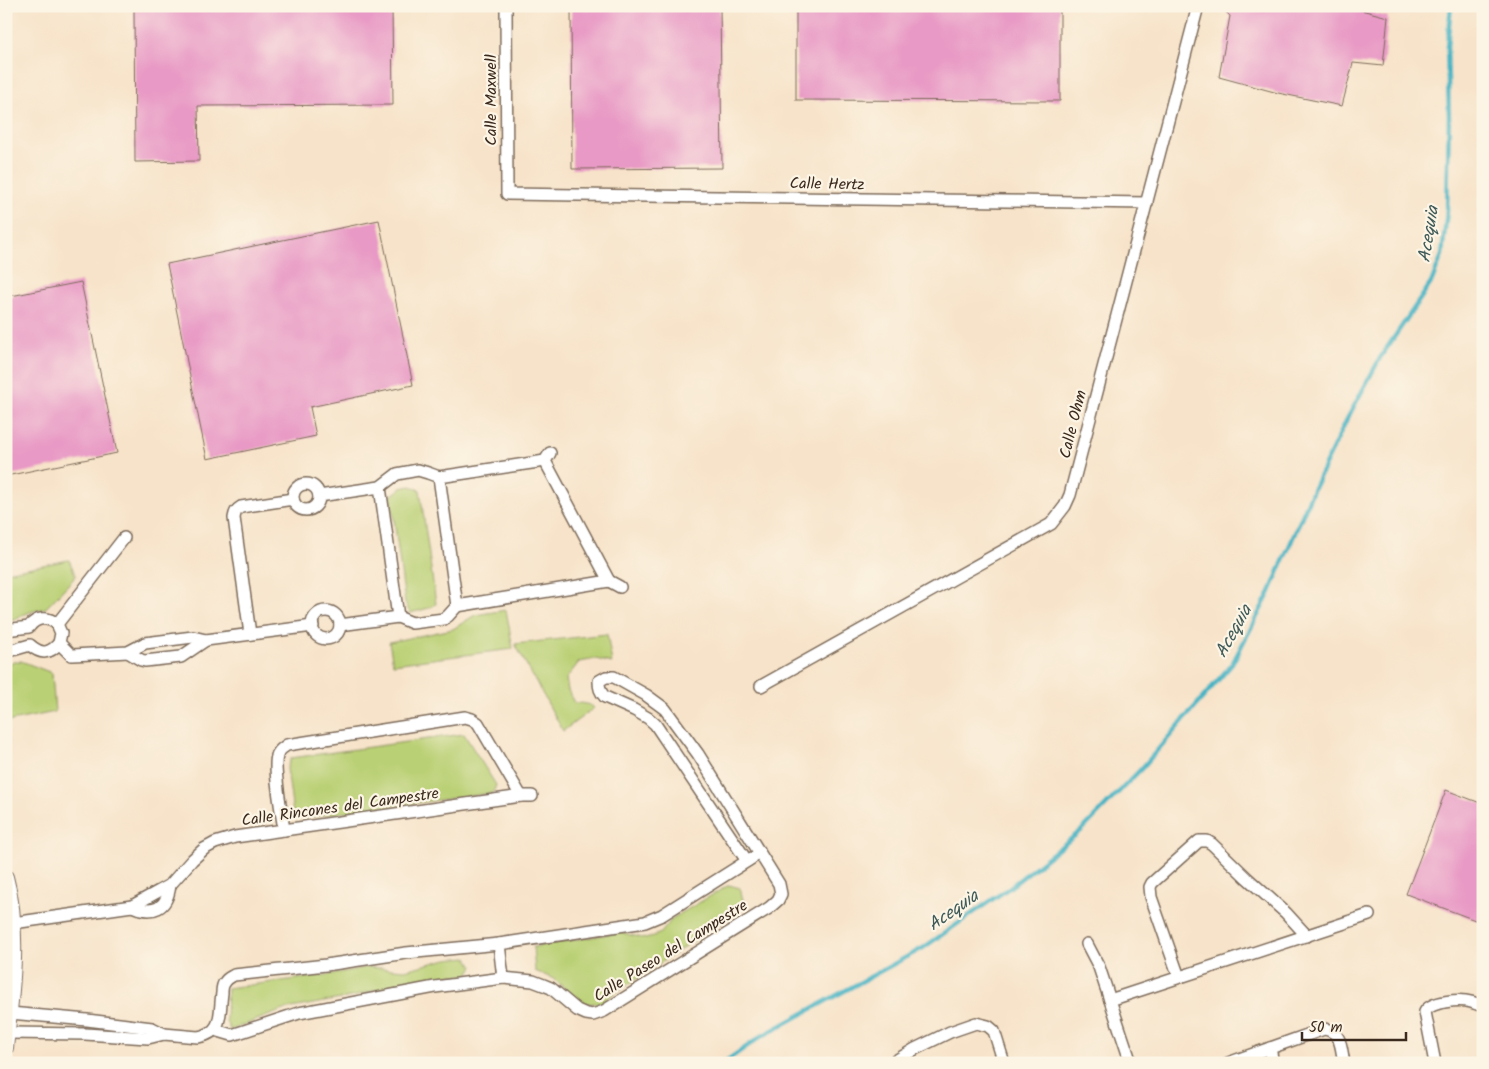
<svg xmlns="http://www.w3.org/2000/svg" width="1489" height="1069" font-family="Kalam,sans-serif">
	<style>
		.green { fill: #bad074; stroke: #7a7d49 }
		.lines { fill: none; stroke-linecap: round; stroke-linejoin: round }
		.stream { stroke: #47b4c4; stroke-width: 4.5 }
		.building { fill: #e899c5 }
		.minor-casing { stroke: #7d6b5a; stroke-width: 14 }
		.tertiary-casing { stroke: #7d6b5a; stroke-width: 16 }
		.minor { stroke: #fff; stroke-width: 11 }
		.tertiary { stroke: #fff; stroke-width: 14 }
		.labels { text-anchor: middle; stroke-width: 4.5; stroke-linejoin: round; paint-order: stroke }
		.street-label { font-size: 16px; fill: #3b2a1e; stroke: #fcf5e5 }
		.water-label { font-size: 18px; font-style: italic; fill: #3f5a58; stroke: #fcf5e5 }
	</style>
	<rect width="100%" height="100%" fill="#fcf5e5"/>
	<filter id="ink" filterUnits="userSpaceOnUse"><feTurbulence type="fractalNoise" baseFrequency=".02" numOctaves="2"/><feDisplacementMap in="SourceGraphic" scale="10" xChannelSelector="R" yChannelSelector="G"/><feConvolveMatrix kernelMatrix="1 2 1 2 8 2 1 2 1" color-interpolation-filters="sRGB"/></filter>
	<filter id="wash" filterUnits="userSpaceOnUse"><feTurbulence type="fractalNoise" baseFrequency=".0096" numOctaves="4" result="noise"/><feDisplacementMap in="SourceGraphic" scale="20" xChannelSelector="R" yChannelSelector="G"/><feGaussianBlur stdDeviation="1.12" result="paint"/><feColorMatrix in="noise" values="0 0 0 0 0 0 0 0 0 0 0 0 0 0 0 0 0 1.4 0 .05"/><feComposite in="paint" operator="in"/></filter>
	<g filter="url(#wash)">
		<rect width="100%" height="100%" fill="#f7e3c9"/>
		<g class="green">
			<path d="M 411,486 L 420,490 L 436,604 L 429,608 L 410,613 L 405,602 L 391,496 L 401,488 Z"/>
			<path d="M 69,560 L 76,576 L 46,608 L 30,612 L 14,619 L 6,620 L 6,572 Z"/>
			<path d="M 506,610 L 513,649 L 393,664 L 389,642 L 453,629 L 475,615 Z"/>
			<path d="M 607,634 L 612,663 L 596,659 L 579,662 L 566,679 L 568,690 L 574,703 C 581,703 589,703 594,708 L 563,731 L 515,644 Z"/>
			<path d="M 21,661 L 52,673 L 55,712 L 6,722 L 6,663 Z"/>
			<path d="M 464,734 L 496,785 L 493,793 L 301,818 L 293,813 L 287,768 L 291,758 Z"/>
			<path d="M 729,885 L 740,888 L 745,907 L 600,1003 L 583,1004 L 554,979 L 535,971 L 533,947 L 620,932 L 646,939 L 661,933 L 673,918 Z"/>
			<path d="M 467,957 L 473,966 L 467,976 L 450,975 L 415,983 L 396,984 L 356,996 L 286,1009 L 230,1030 L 226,1020 L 227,988 L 327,975 L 368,967 L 405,970 L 447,959 Z"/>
		</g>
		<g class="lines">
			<path class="stream" d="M 723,1063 L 762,1036 L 923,948 L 1009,888 L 1082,830 L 1142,768 L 1232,664 L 1270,592 L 1313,490 L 1346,421 L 1380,358 L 1431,283 L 1442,255 L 1447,211 L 1449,117 L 1447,46 L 1451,6"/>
		</g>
		<g id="blocks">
			<g class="building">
				<path d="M 134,6 L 392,6 L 393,105 L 198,106 L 199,161 L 135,162 Z"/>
				<path d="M 571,6 L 720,6 L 722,168 L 572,169 Z"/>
				<path d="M 796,6 L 1060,6 L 1060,101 L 796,100 Z"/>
				<path d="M 1224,6 L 1362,6 L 1361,10 L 1388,17 L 1383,66 L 1353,63 L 1342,106 L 1278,93 L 1219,77 L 1230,16 L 1223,9 Z"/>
				<path d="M 379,220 L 413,385 L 310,407 L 316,436 L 207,459 L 167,264 Z"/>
				<path d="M 81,282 L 117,453 L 6,476 L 6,297 Z"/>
				<path d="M 1446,790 L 1483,804 L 1483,923 L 1406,894 Z"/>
			</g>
		</g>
	</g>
	<g filter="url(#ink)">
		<use href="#blocks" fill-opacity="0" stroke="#7d6b5a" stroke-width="1"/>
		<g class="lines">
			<g class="minor-casing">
				<g id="minor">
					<path d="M 506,6 L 507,194 L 1147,203"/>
					<path d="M 550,453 L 545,461 L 609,581 L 620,587"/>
					<path d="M 439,477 L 457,606"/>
					<circle cx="306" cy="497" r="13"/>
					<path d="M 380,487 L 398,617"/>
					<path d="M 319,496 L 380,487 L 397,474 L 418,470 L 428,473 L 439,477 L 545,461"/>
					<circle cx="326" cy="625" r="14"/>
					<path d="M 57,624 L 61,633 L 59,643 L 71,655 L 73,655 L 128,652 L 145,643 L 193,637 L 206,640 L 313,626"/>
					<path d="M 57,624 L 124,538"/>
					<path d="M 340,625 L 398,617 L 412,623 L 444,619 L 448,616 L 457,606 L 609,581"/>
					<path d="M 6,630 L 29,627 C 36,617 48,616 57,624"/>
					<path d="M 250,634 L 234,518 C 235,512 236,510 241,507 L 293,499"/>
					<path d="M 6,652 L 30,645 C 41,655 50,654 59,643"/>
					<path d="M 128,652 L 141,660 L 145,661 L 181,657 L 206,640"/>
					<path d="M 761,686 L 1051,524 L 1065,506 L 1070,495 L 1198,6"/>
					<path d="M 284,830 C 282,815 273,768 277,756 C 278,750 283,748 287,745 L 465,717 L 472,719 L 478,723 L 521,796"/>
					<path d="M 132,906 C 154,915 167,909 170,885"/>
					<path d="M 13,923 L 132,906 L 170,885 L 192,860 L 204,849 L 215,843 L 235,837 L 521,796 L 532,796"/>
					<path d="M 499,944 L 503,978"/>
					<path d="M 1087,944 L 1099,967 L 1131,1063"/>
					<path d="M 1179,977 L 1151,897 L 1150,887 L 1152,883 L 1199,841 L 1207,841 L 1212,844 L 1247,878 L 1286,913 L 1307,936"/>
					<path d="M 1110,1000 L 1369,915"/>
					<path d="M 10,1013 L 87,1020 L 152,1028 L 164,1034"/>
					<path d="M 215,1030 L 232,1035 L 299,1013 L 435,987 L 503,978 L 533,981 L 541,984 L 551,988 L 577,1010 L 586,1014 L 593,1015 L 604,1011 L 769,908 L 778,900 L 781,894 L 779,884 L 698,754 L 665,709 L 646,695 L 614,677 L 606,677 L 599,681 C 599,688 600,692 605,697 L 634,710 L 648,718 L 655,724 L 747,861"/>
					<path d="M 8,1033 L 85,1034 L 148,1038 L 164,1034 L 198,1037 C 224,1033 219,1013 222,993 C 222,989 222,985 225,982 C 227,978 231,977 234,975 L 326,965 L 406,953 L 499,944 L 645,922 L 662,915 L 752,858"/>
					<path d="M 1270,1048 L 1273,1063"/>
					<path d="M 892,1063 L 915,1049 L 950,1032 L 976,1023 L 988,1026 L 994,1031 L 1004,1063"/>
					<path d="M 1228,1063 L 1324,1029 C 1342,1031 1341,1049 1344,1063"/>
					<path d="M 1435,1063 L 1425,1012 C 1430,1001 1460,999 1471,1002 C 1475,1003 1479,1005 1483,1006"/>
				</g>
			</g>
			<g class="tertiary-casing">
				<path id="tertiary" d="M 6,877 C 21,931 12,993 6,1048"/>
			</g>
			<use href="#minor" class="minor"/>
			<use href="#tertiary" class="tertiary"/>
		</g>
	</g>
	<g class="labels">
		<g class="street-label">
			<text transform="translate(490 100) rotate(-90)" y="6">Calle Maxwell</text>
			<text transform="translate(827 183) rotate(1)" y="6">Calle Hertz</text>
			<text transform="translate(1072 424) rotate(-76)" y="6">Calle Ohm</text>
			<text transform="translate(340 806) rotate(-8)" y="6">Calle Rincones del Campestre</text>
			<text transform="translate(670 950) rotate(-32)" y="6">Calle Paseo del Campestre</text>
		</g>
		<g class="water-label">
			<text transform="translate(1428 234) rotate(-81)" y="6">Acequia</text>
			<text transform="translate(1233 631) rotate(-61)" y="6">Acequia</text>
			<text transform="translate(953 910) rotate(-35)" y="6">Acequia</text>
		</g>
	</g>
	<rect width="1489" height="1069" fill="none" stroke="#fcf5e5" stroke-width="25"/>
	<path d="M1302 1032v8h104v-8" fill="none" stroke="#3b2a1e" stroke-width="2.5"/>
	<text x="1309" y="1032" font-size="15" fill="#3b2a1e" stroke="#fcf5e5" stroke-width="4" paint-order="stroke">50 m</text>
</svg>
